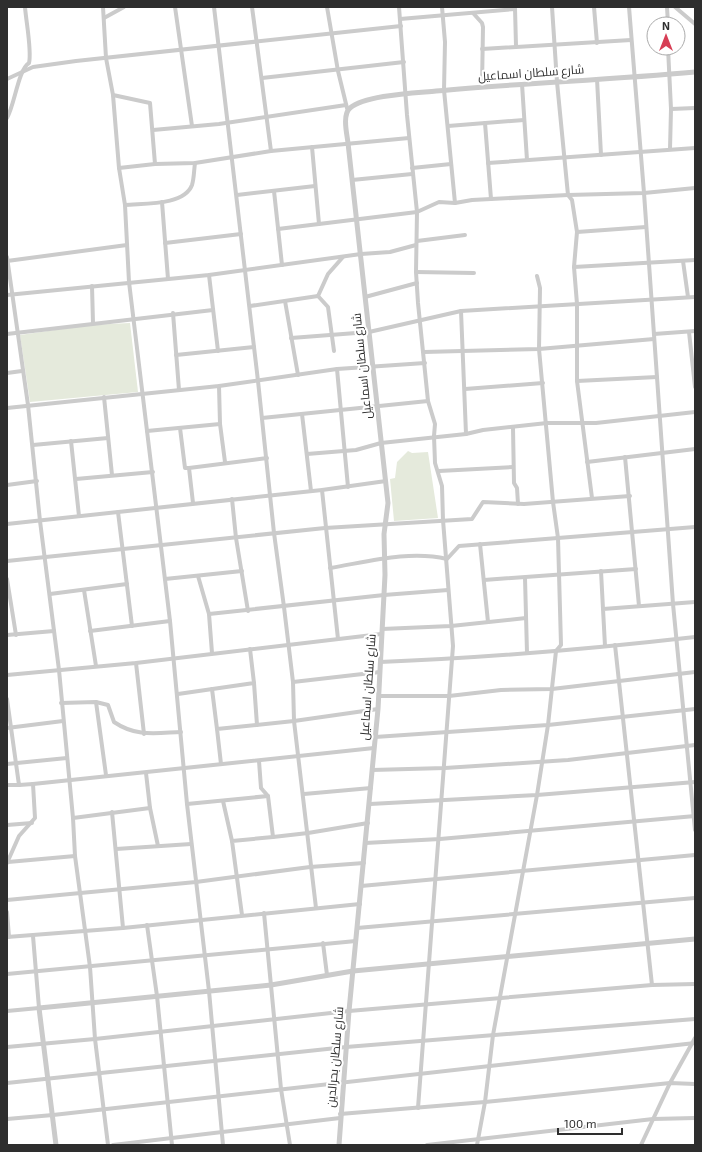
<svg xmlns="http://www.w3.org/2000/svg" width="702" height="1152" font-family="'Exo 2',Cairo,sans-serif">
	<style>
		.green { fill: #e5eadc }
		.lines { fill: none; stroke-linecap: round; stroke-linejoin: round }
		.minor { stroke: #cbcbcb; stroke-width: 4 }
		.tertiary { stroke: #cbcbcb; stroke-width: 5 }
		.labels { text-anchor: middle; stroke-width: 4; stroke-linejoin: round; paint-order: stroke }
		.street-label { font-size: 12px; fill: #2e2e2e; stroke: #fff }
	</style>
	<rect width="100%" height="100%" fill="#fff"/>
	<g class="green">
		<path d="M 130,323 L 138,392 L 30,402 L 20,335 L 90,325 Z"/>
		<path d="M 408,451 L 412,453 L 428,452 L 438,518 L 394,521 L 390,479 L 395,478 L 397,462 Z"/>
	</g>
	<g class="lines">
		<g class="minor">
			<path d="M 103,7 L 106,58 L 113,95 L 119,168 L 125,205 L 129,282 L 170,621 L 187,804 L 209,991 L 223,1145"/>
			<path d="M 175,7 L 192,126"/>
			<path d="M 214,7 L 258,381 L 274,533 L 284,607 L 293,682 L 294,721 L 316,908"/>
			<path d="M 252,7 L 271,151"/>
			<path d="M 327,7 L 338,71 L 347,108"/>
			<path d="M 399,7 L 407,115 L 417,212 L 416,272 L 418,303 L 428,401 L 435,424 L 434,436 L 435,463 L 442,486 L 443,520 L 453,646 L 418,1108"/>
			<path d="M 442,7 L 445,42 L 444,90 L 455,203"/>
			<path d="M 552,7 L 557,82 L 568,195 L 572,200 L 577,232 L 574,267 L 577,304 L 577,381 L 592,498"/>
			<path d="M 594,7 L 597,43"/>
			<path d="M 629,7 L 644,193 L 673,604 L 695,830"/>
			<path d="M 667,7 L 668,24"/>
			<path d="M 675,7 L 695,24"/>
			<path d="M 515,8 L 516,46"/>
			<path d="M 473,13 L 482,23 L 483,27 L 482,86"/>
			<path d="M 104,18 L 124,7"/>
			<path d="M 400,19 L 515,9"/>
			<path d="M 668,48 L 671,109 L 670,149"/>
			<path d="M 482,49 L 631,40"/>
			<path d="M 262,78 L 404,62"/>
			<path d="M 7,79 L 33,67 L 76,61 L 401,26"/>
			<path d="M 597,79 L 601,155"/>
			<path d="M 522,84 L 527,160"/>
			<path d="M 113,95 L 150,103 L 155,164 L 119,168"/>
			<path d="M 671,109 L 695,108"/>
			<path d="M 7,118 C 15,104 18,70 29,63 C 32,51 26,21 25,7"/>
			<path d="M 485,123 L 491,199"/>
			<path d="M 448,126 L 524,120"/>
			<path d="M 153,130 L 219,124 L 346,105"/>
			<path d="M 312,147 L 319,224"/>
			<path d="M 488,163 L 695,148"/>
			<path d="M 155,164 L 195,163 L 271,151 L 409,138"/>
			<path d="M 412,168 L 451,164"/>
			<path d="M 352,180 L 412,174"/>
			<path d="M 274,191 L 282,265"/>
			<path d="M 237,195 L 315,186"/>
			<path d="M 162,202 L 168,279"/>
			<path d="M 125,205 C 143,203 184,206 192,185 C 194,179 194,170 195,163"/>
			<path d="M 278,229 L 417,212 L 439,202 L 455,203 L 472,200 L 568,195 L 644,193 L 695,188"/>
			<path d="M 577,232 L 646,227"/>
			<path d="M 417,241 L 465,235"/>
			<path d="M 165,243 L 241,234"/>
			<path d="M 7,257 L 28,405 L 40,521 L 59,670 L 73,818 L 75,856 L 90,967 L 95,1039 L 108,1145"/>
			<path d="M 7,261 L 127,245"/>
			<path d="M 683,261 L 688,297"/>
			<path d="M 574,267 L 695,260"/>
			<path d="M 416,272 L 474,273"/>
			<path d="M 209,275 L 218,351"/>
			<path d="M 92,286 L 93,323"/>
			<path d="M 7,295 L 209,275 L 361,254 L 390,252 L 416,245"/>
			<path d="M 365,297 L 417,283"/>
			<path d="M 285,301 L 298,375"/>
			<path d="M 250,306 L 318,296"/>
			<path d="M 461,311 L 466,434"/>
			<path d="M 173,313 L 179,390"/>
			<path d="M 689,332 L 695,387"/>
			<path d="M 7,334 L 213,310"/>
			<path d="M 654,334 L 695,331"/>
			<path d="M 291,338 L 369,332 L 461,311 L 695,297"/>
			<path d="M 334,351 L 328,307 L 318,296 L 328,274 L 343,257"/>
			<path d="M 424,352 L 539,349 L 654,339"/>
			<path d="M 176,355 L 254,347"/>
			<path d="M 337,369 L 348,487"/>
			<path d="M 7,373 L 22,371"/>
			<path d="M 577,381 L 657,377"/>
			<path d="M 219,386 L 220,424 L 225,462"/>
			<path d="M 465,389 L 543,383"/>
			<path d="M 104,397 L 112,475"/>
			<path d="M 7,408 L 219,386 L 337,369 L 425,363"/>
			<path d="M 302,414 L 311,491"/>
			<path d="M 262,418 L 428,401"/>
			<path d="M 180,428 L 185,468 L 189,468 L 193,503"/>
			<path d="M 513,428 L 514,483 L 517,488 L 518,504"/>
			<path d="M 147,431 L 220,424"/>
			<path d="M 71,441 L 79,516"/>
			<path d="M 33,445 L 108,438"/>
			<path d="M 307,454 L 356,450 L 381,443 L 466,434 L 483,430 L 547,423 L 596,423 L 695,412"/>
			<path d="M 625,457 L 639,606"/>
			<path d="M 587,462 L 695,449"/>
			<path d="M 189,468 L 267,458"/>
			<path d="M 439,471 L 513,467"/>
			<path d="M 76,479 L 153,472"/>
			<path d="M 7,485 L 37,481"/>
			<path d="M 322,490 L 338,639"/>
			<path d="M 232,499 L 236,538 L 248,611"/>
			<path d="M 118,512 L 132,626"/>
			<path d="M 7,524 L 322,490 L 386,481"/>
			<path d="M 480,544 L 488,622"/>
			<path d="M 7,561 L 325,528 L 472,519 L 483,502 L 524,504 L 630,496"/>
			<path d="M 330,568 C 367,562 409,550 447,559 L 459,546 L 695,527"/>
			<path d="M 601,571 L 603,609"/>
			<path d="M 198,576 L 209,614 L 212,653"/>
			<path d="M 525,578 L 527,653"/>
			<path d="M 7,579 L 16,635"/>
			<path d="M 165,579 L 242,571"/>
			<path d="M 484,580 L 636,569"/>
			<path d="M 84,590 L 96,666"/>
			<path d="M 50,594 L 127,584"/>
			<path d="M 209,614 L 384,595 L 448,590"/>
			<path d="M 382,629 L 451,626 L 526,618"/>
			<path d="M 90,631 L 170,621"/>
			<path d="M 7,635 L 54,631"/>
			<path d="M 615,645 L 652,985"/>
			<path d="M 605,646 L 603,609 L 695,602"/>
			<path d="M 380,662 C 485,658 590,649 695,637"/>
			<path d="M 136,663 L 144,734"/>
			<path d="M 7,675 L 136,663 L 381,634"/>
			<path d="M 293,682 L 380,672"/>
			<path d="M 254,683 L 257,725"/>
			<path d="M 212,689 L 217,729"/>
			<path d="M 178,694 L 254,683 L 250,649"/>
			<path d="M 379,696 L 449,696 L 501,690 L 552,689 L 695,672"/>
			<path d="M 7,699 L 19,785 L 33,784 L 35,818 L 19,836 L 7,863"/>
			<path d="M 96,702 L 106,775"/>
			<path d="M 61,703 L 96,702 L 108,705 L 114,722 C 136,737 155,733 181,732"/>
			<path d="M 7,728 L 63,721"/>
			<path d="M 375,737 L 548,725 L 695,709"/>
			<path d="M 7,764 L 67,758"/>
			<path d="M 221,764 L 217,729 L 294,721 L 378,709"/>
			<path d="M 372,770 L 445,768 L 568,760 L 695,745"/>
			<path d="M 146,773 L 150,808 L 158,846"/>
			<path d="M 33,784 L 374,748"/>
			<path d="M 7,785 L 19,785"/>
			<path d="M 304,794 L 371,788"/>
			<path d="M 223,801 L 232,841"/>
			<path d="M 187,804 L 268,796"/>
			<path d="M 370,804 L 537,795 L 695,782"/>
			<path d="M 112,812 L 123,928"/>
			<path d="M 73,818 L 150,808"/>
			<path d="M 7,825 L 32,823"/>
			<path d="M 273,837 L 308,833 L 368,823"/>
			<path d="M 365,843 L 440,839 L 695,816"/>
			<path d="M 116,849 L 191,844"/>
			<path d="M 8,862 L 75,856"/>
			<path d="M 361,886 L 695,855"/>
			<path d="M 7,900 L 196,882 L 310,867 L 364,863"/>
			<path d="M 7,912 L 9,937"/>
			<path d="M 264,913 L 281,1089 L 290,1145"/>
			<path d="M 242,915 L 232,841 L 273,837 L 268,796 L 261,788 L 259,761"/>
			<path d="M 147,925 L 157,996 L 172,1145"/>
			<path d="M 357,928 L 695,898"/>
			<path d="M 7,937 L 123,928 L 360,904"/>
			<path d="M 323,943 L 327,975"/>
			<path d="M 7,974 L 356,941"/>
			<path d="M 7,1011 L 39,1008 L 33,936"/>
			<path d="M 7,1047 L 95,1039 L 349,1011 L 652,985 L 695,984"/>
			<path d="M 7,1083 L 346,1047 L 695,1019"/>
			<path d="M 340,1114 L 485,1102 L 670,1083 L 695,1084"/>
			<path d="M 7,1119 L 53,1115 L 695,1043"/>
			<path d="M 113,1145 L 340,1118"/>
			<path d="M 427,1145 L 653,1119 L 695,1118"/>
			<path d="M 477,1145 L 485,1102 L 493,1035 L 537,795 L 548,725 L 556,651 L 561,645 L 558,538 L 553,502 L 539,349 L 540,288 L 537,276"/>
			<path d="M 641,1145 L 670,1083 L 695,1038"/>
		</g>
		<g class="tertiary">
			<path d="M 56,1145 L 39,1008 L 271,985 L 353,971 L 695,939"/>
			<path d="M 339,1145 L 349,1011 L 378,709 L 385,575 L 384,534 L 388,503 L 348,143 C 347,134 342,115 350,108 C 365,95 416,93 436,91 C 522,83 609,80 695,72"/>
		</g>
	</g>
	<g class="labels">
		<g class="street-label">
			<text transform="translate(531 73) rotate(-4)" y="4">شارع سلطان اسماعيل</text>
			<text transform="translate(362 366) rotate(-96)" y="4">شارع سلطان اسماعيل</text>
			<text transform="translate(368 687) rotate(-86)" y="4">شارع سلطان اسماعيل</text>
			<text transform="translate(335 1057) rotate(-85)" y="4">شارع سلطان بحرالدين</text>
		</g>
	</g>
	<rect width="702" height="1152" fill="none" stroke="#2e2e2e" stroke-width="16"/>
	<g transform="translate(666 36)"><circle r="19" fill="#ffffff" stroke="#ababab"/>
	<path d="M0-3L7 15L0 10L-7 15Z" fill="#d73e55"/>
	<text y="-6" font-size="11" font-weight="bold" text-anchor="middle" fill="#2e2e2e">N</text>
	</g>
	<path d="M558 1128v6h64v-6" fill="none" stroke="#2e2e2e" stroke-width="2"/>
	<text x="564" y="1128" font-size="12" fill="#2e2e2e" stroke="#ffffff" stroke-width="3" paint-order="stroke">100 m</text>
</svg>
